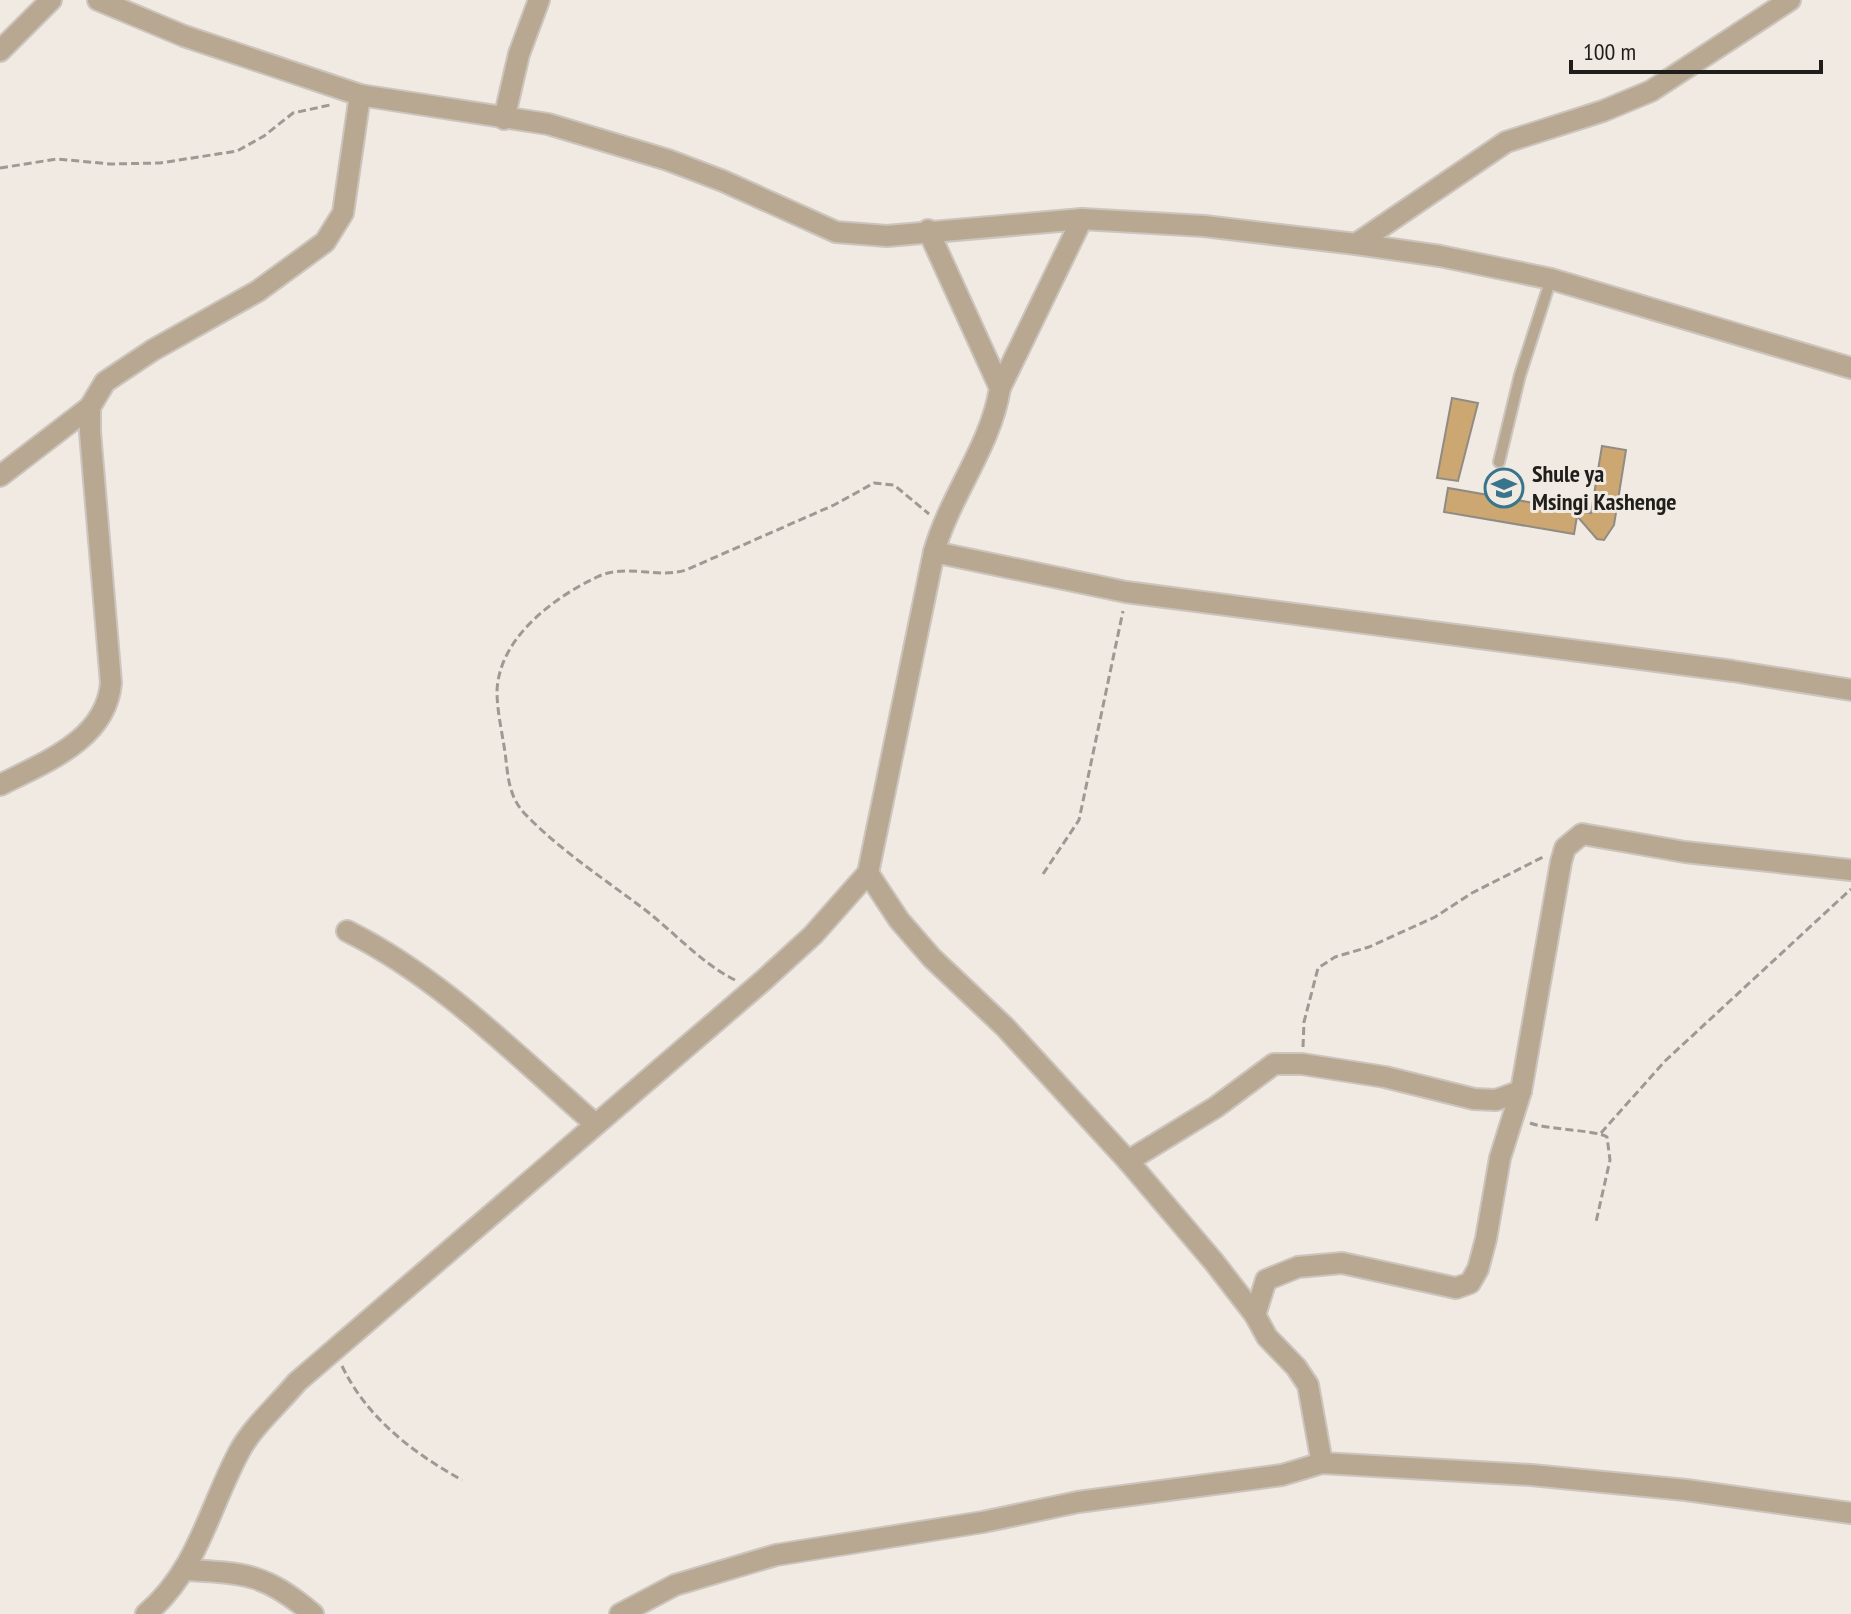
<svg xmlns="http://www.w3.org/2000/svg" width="1851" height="1614" font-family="'PT Sans Narrow',sans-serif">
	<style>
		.building { fill: #cca772; stroke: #908b83; stroke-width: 2 }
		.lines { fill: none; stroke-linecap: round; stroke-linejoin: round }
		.service-casing { stroke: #cbc5be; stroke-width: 14 }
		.minor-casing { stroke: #cbc5be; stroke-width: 24 }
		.path { stroke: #9d9993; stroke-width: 3; stroke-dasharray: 8 4; stroke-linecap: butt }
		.service { stroke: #b8a891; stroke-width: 10 }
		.minor { stroke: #b8a891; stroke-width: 20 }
		.labels { text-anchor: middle; stroke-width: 6; stroke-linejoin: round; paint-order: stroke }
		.poi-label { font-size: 24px; font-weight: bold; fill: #201e1b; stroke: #f0eae2; text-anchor: start }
	</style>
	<rect width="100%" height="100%" fill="#f0eae2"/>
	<g class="building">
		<path d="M 1452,398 L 1478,403 L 1458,481 L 1437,478 Z"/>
		<path d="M 1602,446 L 1626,450 L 1614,525 L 1604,540 L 1597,539 L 1577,516 L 1574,534 L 1444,512 L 1448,488 L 1591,513 Z"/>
	</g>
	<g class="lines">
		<g class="service-casing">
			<path id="service" d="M 1499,462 L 1520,375 L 1551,279"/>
		</g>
		<g class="minor-casing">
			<g id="minor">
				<path d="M 98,0 L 184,36 L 360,95 L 548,124 L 668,160 L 723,181 L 836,232 L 887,236 L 1082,219 L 1204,226 L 1356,244 L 1440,256 L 1551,279 L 1851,368"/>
				<path d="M 0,51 L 51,0"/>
				<path d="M 504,119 L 519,54 L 539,0"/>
				<path d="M 1356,244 L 1506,142 L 1603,111 L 1651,91 L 1790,0"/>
				<path d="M 1000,388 L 1082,219"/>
				<path d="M 0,476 L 90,407"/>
				<path d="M 934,552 L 1126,592 L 1733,671 L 1851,690"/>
				<path d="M 0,785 C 45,762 106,740 111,683 L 90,432 L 90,407 L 105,382 L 153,350 L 258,291 L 325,242 L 343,213 L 360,95"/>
				<path d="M 868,873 L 899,920 L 932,958 L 1005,1027 L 1128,1161 L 1214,1262 L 1255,1315 L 1267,1337 L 1296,1367 L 1308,1385 L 1322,1463"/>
				<path d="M 347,931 C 440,977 516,1055 594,1123"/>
				<path d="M 1128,1161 L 1216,1107 L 1274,1064 L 1302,1064 L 1385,1077 L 1474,1099 L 1496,1100 L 1521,1091"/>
				<path d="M 1255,1315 L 1266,1280 L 1298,1267 L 1342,1263 L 1456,1288 L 1470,1283 L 1478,1269 L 1486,1239 L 1500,1158 L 1521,1091 L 1561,862 L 1565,848 L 1582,834 L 1685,852 L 1851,870"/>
				<path d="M 186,1570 C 246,1573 266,1574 313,1614"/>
				<path d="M 146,1614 C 197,1571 208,1511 238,1454 C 251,1428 278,1405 297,1382 L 765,979 L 813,935 L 868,873 L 934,552 C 950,495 991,446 1000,388 L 928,230"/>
				<path d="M 620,1614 L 675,1585 L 776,1555 L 983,1522 L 1078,1502 L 1282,1475 L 1322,1463 L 1531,1475 L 1686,1490 L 1851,1513"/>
			</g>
		</g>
		<g class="path">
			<path d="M 0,168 L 57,159 L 110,164 L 160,163 L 237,151 L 264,136 L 293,113 L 330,105"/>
			<path d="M 1043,874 L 1079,820 L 1123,611"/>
			<path d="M 735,980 C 701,963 674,932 644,909 C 604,879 560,850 525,814 C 508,796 508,775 505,752 C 502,732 497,711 497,691 C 499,638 553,598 597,577 C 625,563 657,579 686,570 L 834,505 L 874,483 L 894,485 L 929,514"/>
			<path d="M 1303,1047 L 1304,1022 L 1318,968 L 1335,957 L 1369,947 L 1435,917 L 1472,893 L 1543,857"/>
			<path d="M 1530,1123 C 1549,1130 1597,1130 1607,1137 L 1610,1160 L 1596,1222"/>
			<path d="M 1601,1133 L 1665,1061 L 1851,889"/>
			<path d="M 342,1366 C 367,1418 413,1453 462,1480"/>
		</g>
		<use href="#service" class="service"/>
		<use href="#minor" class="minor"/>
	</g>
	<defs>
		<g id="school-ring" transform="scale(2)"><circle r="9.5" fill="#f0eae2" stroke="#38748b" stroke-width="1.5"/><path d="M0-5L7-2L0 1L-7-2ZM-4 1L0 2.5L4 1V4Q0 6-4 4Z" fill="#38748b"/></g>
	</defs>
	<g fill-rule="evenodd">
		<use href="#school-ring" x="1504" y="488"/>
	</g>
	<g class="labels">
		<g class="poi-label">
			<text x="1532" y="482">Shule ya<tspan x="1532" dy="28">Msingi Kashenge</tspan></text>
		</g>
	</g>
	<path d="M1571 60v12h250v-12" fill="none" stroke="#201e1b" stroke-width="4"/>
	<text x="1583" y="60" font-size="24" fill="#201e1b" stroke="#f0eae2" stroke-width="6" paint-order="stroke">100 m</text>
</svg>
